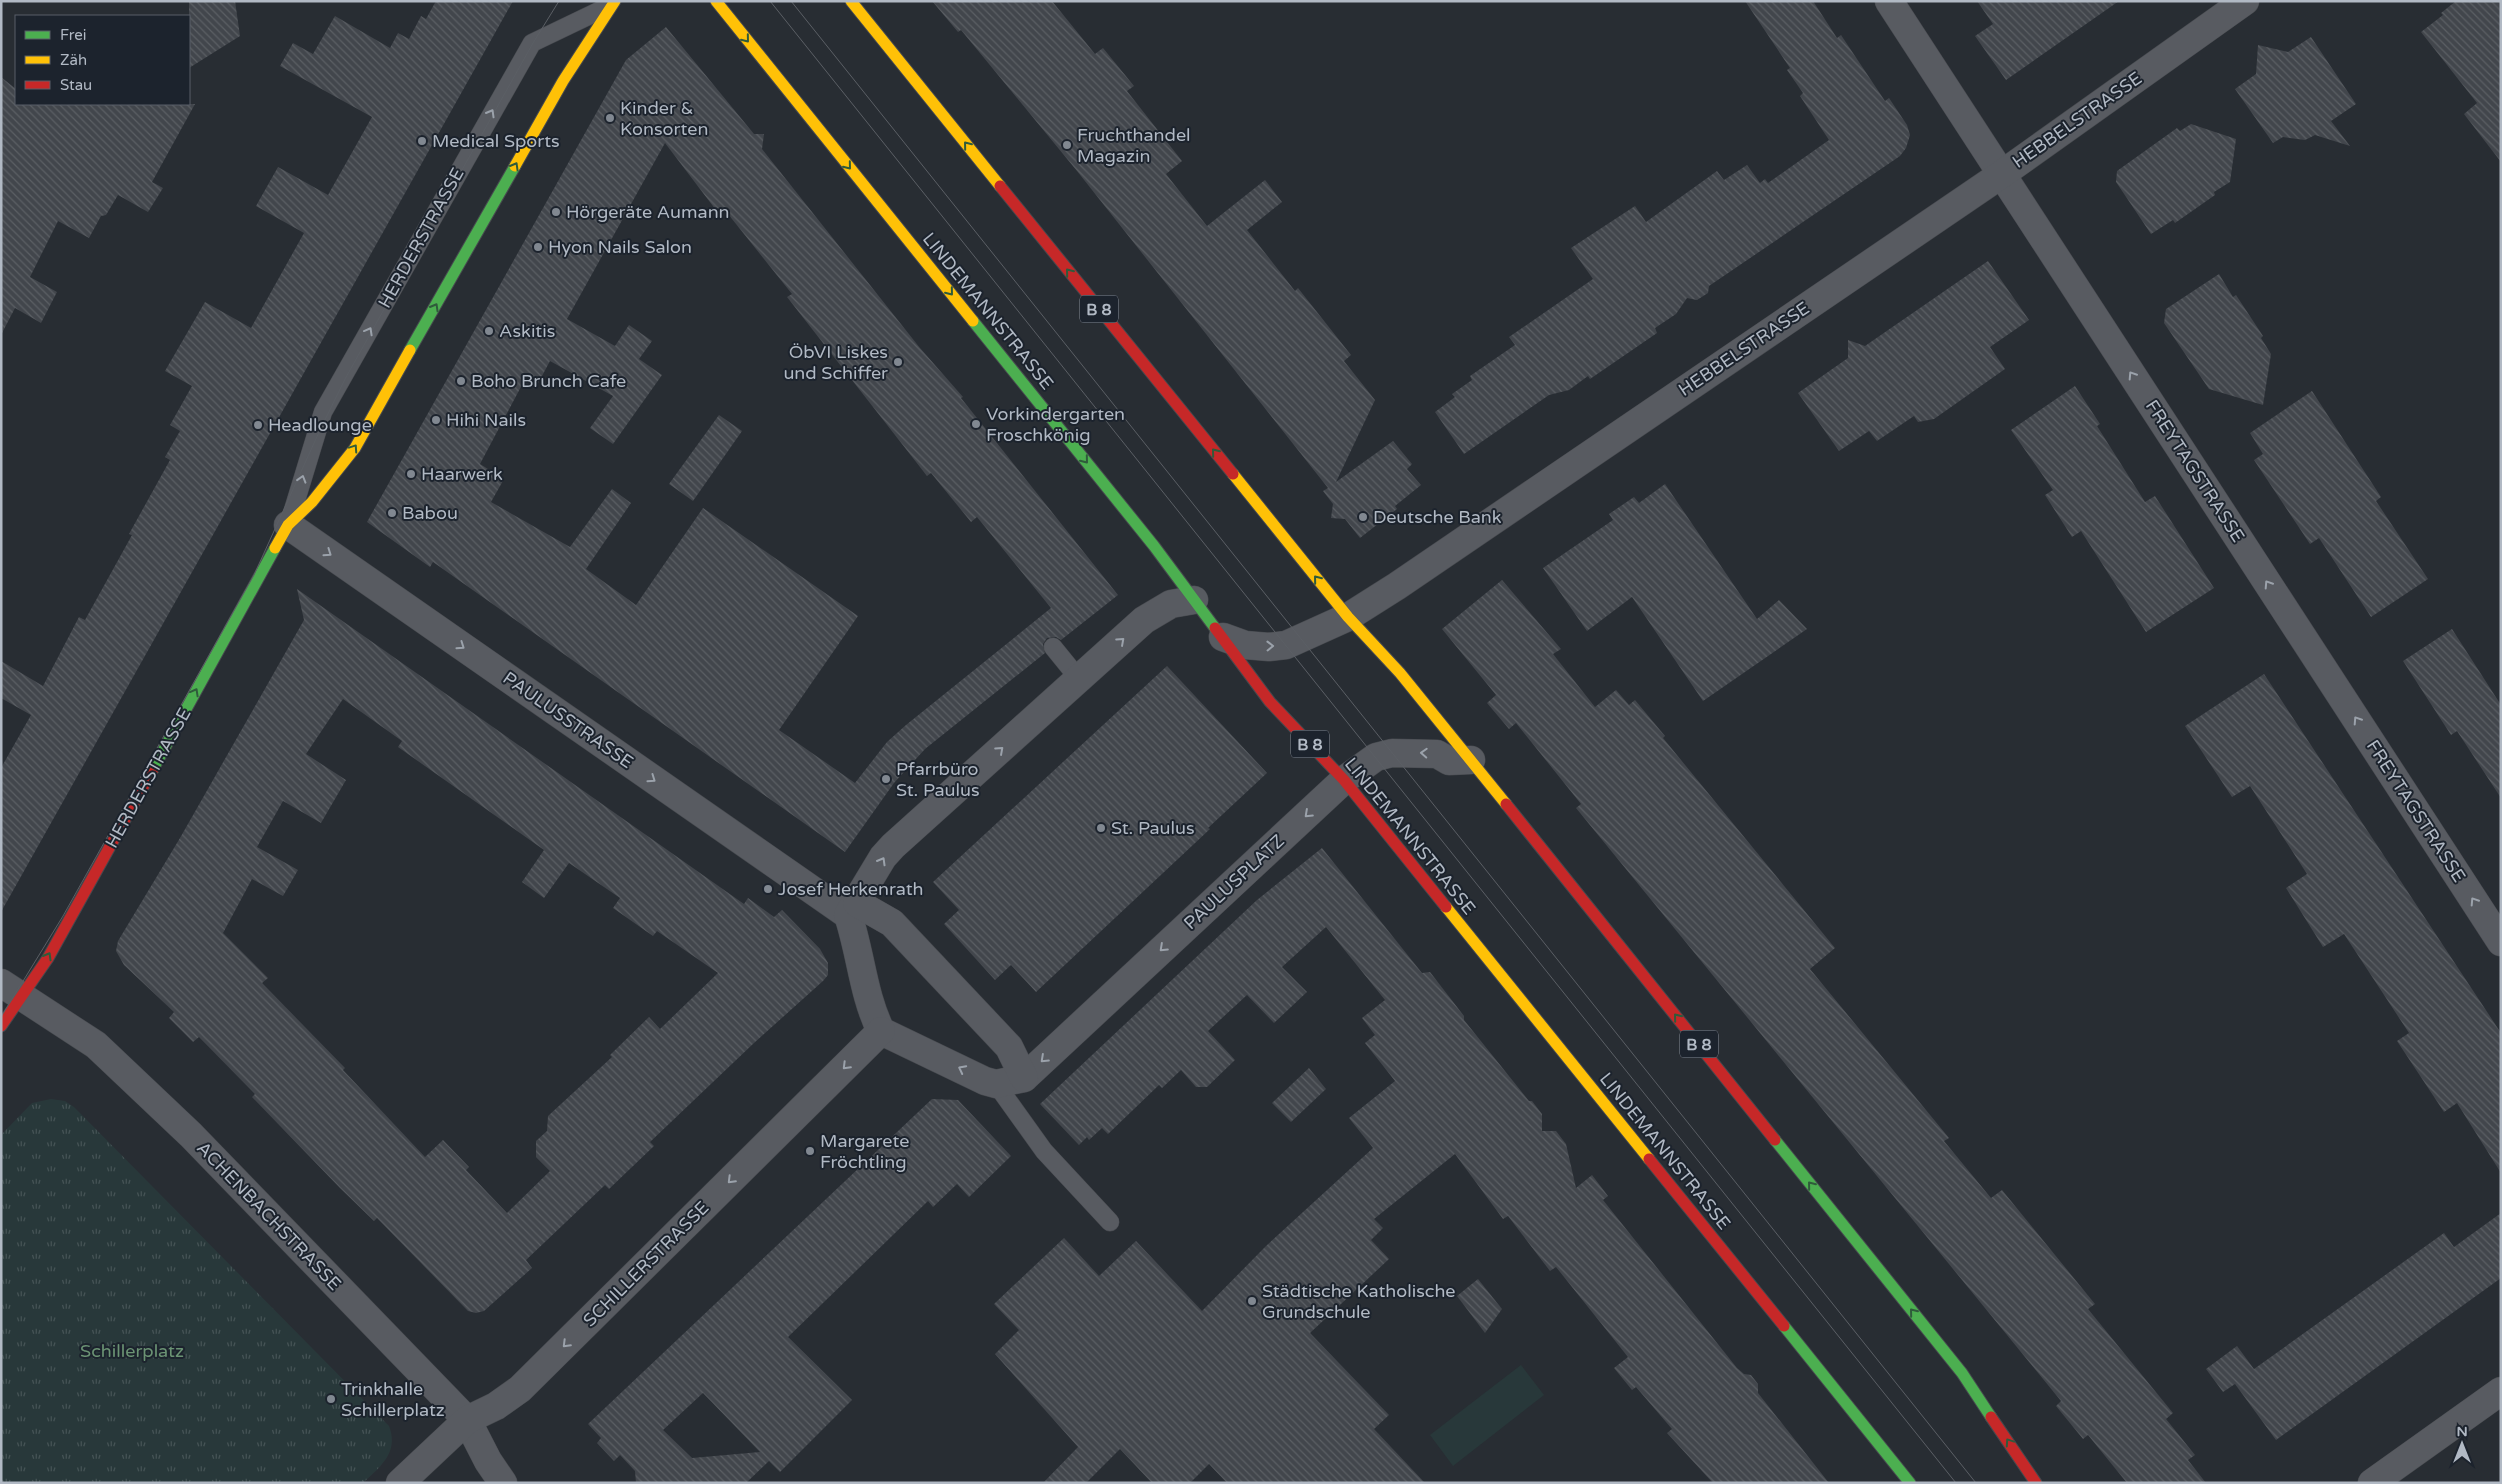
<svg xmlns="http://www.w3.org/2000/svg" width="2502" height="1484" font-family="'Varela Round',sans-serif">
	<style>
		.grass { fill: url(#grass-tufts) }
		.pitch { fill: #28383a }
		.building { fill: url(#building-back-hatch); fill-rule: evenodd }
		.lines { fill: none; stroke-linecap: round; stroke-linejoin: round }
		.lane-casing { stroke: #46494e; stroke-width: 19 }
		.street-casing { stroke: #46494e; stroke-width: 29 }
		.fast-casing { stroke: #46494e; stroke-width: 13 }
		.slow-casing { stroke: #46494e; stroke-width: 13 }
		.jam-casing { stroke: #46494e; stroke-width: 13 }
		.lane { stroke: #585b61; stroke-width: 18 }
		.street { stroke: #585b61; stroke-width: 28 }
		.fast { stroke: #4caf50; stroke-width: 11 }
		.slow { stroke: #ffc107; stroke-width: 11 }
		.jam { stroke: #c62828; stroke-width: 11 }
		.tram { stroke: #5b5f65; stroke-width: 1 }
		.oneway { stroke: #2f5b3b }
		.oneway2 { stroke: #9ba2ab }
		.poi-dot { fill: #818891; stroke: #1c232d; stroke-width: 2 }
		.labels { text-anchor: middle; stroke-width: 4; stroke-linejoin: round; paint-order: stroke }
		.shield { fill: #1c232d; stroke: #848c97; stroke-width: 1 }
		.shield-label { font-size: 16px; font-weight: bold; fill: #b1b9c4 }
		.poi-label { font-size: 18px; fill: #b1b9c4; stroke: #1c232d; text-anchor: start }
		.street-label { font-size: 18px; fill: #b1b9c4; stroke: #1c232d }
		.park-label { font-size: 18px; fill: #6b9374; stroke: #1c232d }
	</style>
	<defs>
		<pattern id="grass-tufts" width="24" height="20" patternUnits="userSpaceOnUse" patternTransform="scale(1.25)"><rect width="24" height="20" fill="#28383a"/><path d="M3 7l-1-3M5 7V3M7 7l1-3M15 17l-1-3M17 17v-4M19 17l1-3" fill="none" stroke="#455355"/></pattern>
		<pattern id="building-back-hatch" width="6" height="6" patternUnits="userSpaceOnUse" patternTransform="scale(1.25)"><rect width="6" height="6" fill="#42464c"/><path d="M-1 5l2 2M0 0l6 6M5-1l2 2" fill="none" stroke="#5b5f64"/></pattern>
	</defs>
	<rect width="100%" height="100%" fill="#282d33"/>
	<path class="grass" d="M 51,1099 L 65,1101 L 74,1107 L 389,1426 C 399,1452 381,1466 363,1483 L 1,1483 L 1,1135 L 32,1103 Z"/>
	<path class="pitch" d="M 1521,1365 L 1544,1395 L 1453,1466 L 1430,1435 Z"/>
	<g class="building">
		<path d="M 189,1 L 235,1 L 240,36 L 189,68 Z"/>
		<path d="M 436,1 L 513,1 L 1,912 L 1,768 L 31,715 L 1,698 L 1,661 L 43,686 L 79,617 L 85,620 L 132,535 L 129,534 L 170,460 L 165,457 L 180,431 L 170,425 L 192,386 L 165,371 L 205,302 L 251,328 L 304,233 L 256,206 L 278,167 L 328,195 L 372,117 L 280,66 L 293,43 L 313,54 L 335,16 L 390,48 L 398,33 L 409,39 L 421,16 L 426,19 Z"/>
		<path d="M 932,1 L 1052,1 L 1095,54 L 1103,48 L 1134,86 L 1127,91 L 1182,161 L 1166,174 L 1207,226 L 1265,180 L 1282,202 L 1247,230 L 1295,291 L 1298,288 L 1351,355 L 1344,361 L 1375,400 L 1336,482 L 1393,441 L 1412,464 L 1407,469 L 1421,485 L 1395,506 L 1397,509 L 1360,538 L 1345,519 L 1331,518 L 1333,504 L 1323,491 L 1328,488 L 1077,171 L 961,30 L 958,32 Z"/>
		<path d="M 1745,1 L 1813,1 L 1837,38 L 1841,35 L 1885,101 L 1889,98 L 1907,125 L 1910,135 L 1906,148 L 1900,156 L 1709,286 L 1708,293 L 1697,300 L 1687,298 L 1676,314 L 1655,328 L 1657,333 L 1590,379 L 1588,376 L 1569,390 L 1549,395 L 1464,454 L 1435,412 L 1455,397 L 1452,394 L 1472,380 L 1470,376 L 1515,345 L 1509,337 L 1593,279 L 1571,248 L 1635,206 L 1646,222 L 1717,171 L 1724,180 L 1747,165 L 1760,183 L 1765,179 L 1768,183 L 1829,140 L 1800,96 L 1803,93 L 1787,70 L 1790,68 Z"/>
		<path d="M 1977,1 L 2119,1 L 2006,80 L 1975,36 L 1993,24 Z"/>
		<path d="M 2456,1 L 2501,1 L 2501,162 L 2464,114 L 2477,103 L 2421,32 L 2443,15 L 2441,13 Z"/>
		<path d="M 666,27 L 754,134 L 764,134 L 762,149 L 920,348 L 963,397 L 961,398 L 1118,595 L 1061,640 L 1056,637 L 1047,638 L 1043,644 L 1045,653 L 925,749 L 894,783 L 845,852 L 433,562 L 430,567 L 367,522 L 626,60 ZM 665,143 L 719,214 L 724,209 L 792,294 L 787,297 L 927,476 L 931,473 L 971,522 L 977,517 L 1051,608 L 906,725 L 887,742 L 855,783 L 779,730 L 858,616 L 703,508 L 636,605 L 586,569 L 631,503 L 612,489 L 570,547 L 491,502 L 504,479 L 480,464 L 523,383 L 535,389 L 550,361 L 613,396 L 590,428 L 613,444 L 662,375 L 639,359 L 652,341 L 629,325 L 615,346 L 567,319 Z"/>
		<path d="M 2311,37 L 2356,104 L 2331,121 L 2350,146 L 2315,135 L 2305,140 L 2283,137 L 2273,143 L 2235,89 L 2256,74 L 2258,45 L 2288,52 Z"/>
		<path d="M 1,77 L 16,89 L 16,104 L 195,104 L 152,182 L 163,188 L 148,212 L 118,195 L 106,215 L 101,216 L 89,238 L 58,221 L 30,277 L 57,292 L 41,323 L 15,308 L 1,335 Z"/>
		<path d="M 2191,124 L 2236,139 L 2230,182 L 2214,192 L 2215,195 L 2175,223 L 2173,220 L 2151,234 L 2116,182 L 2117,171 L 2177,128 L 2180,131 Z"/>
		<path d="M 1988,261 L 2029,320 L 1990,347 L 2005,369 L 1934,419 L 1918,422 L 1914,416 L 1877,441 L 1869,431 L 1839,451 L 1798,393 L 1848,358 L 1848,340 L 1865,346 Z"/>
		<path d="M 2219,274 L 2233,297 L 2236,295 L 2263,336 L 2261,338 L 2271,354 L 2263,405 L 2209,389 L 2164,323 L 2166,309 Z"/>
		<path d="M 2075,386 L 2100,424 L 2097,426 L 2145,502 L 2155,496 L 2214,588 L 2146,632 L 2081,531 L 2072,537 L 2045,495 L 2053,490 L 2011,430 Z"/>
		<path d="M 2312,391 L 2381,497 L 2376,501 L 2428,579 L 2371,617 L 2319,538 L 2310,544 L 2254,460 L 2263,454 L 2250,433 Z"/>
		<path d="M 719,415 L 742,431 L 693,501 L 669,484 Z"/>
		<path d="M 1665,484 L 1757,619 L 1779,600 L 1807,629 L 1703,701 L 1632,597 L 1587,631 L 1543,568 L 1613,520 L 1609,514 L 1634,497 L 1639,503 Z"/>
		<path d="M 1502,580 L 1561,649 L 1553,654 L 1595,707 L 1616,690 L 1629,705 L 1635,700 L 1665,736 L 1663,738 L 1835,948 L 1810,969 L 1949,1138 L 1944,1141 L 1991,1198 L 2002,1190 L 2095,1304 L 2088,1309 L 2173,1413 L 2166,1419 L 2195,1455 L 2188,1460 L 2206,1483 L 2127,1483 L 2088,1435 L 2083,1439 L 2056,1406 L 2061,1401 L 1576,808 L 1581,804 L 1516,723 L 1509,729 L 1487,703 L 1496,695 L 1442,629 Z"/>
		<path d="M 297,589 L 744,904 L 748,898 L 774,917 L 782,910 L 820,949 L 828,963 L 828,975 L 823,981 L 754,1043 L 650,1142 L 654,1146 L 609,1189 L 605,1185 L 526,1260 L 532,1268 L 484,1311 L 476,1313 L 468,1311 L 377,1218 L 374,1221 L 340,1188 L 252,1097 L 255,1094 L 199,1037 L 193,1042 L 169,1018 L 174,1012 L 124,965 L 116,951 L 118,941 L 180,838 L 304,620 ZM 343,699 L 402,741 L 398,747 L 544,850 L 522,882 L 544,898 L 569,863 L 620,898 L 613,908 L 653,936 L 657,931 L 718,973 L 660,1029 L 649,1017 L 610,1055 L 612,1057 L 548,1116 L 547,1131 L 536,1141 L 536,1157 L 550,1171 L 507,1213 L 466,1170 L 469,1167 L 443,1140 L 425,1157 L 343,1070 L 345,1068 L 262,983 L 268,978 L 223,933 L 252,879 L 283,896 L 298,870 L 257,847 L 283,801 L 321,823 L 346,780 L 306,754 Z"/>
		<path d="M 2452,629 L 2501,705 L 2501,798 L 2457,731 L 2451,735 L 2403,661 Z"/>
		<path d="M 1167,666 L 1267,773 L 1208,828 L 1210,829 L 1036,992 L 1011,965 L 995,980 L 944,924 L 959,910 L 933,882 Z"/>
		<path d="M 2264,674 L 2501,1033 L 2501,1173 L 2457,1103 L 2444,1112 L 2397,1041 L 2409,1033 L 2344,934 L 2323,947 L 2286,888 L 2307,874 L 2250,786 L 2232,797 L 2185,726 Z"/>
		<path d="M 1322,848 L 1422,973 L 1430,972 L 1464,1016 L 1464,1020 L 1529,1101 L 1532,1101 L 1542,1114 L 1542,1131 L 1556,1131 L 1566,1144 L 1576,1188 L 1592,1175 L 1608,1196 L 1603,1200 L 1737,1368 L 1744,1374 L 1751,1375 L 1758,1384 L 1758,1393 L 1829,1483 L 1713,1483 L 1667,1433 L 1672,1429 L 1636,1387 L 1632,1390 L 1614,1368 L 1628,1357 L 1556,1267 L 1550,1271 L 1508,1216 L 1503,1219 L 1455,1154 L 1374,1219 L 1383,1228 L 1371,1240 L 1389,1259 L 1310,1333 L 1389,1415 L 1374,1429 L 1425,1483 L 1227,1483 L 1209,1464 L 1190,1483 L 1152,1483 L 1120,1449 L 1086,1483 L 1043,1483 L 1078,1447 L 995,1354 L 1019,1330 L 994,1304 L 1064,1238 L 1099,1276 L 1136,1241 L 1202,1311 L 1266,1246 L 1373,1148 L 1349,1118 L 1395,1081 L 1365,1043 L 1375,1035 L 1362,1018 L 1385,1000 L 1326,927 L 1282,967 L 1307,992 L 1274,1023 L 1247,995 L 1208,1031 L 1235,1060 L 1207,1087 L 1196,1087 L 1181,1070 L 1162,1088 L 1159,1085 L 1108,1134 L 1102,1128 L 1089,1140 L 1087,1137 L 1079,1145 L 1040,1104 L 1257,900 Z"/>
		<path d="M 1309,1068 L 1326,1089 L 1291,1122 L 1272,1103 Z"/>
		<path d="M 932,1099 L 958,1100 L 1011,1156 L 969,1197 L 957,1184 L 933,1207 L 928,1201 L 788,1337 L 852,1400 L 780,1472 L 769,1461 L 746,1483 L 636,1483 L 635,1471 L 620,1455 L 614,1461 L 597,1443 L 601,1438 L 588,1424 ZM 703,1393 L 760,1452 L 692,1458 L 663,1430 Z"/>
		<path d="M 2501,1213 L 2501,1278 L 2276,1440 L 2235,1384 L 2223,1392 L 2206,1369 L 2237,1346 L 2254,1369 L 2444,1233 L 2454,1247 Z"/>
		<path d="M 1478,1279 L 1502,1309 L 1485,1333 L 1457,1296 Z"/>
	</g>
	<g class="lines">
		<g class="lane-casing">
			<g id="lane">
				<path d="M 290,520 L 323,412 L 532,43 L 605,8"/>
				<path d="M 1053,647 L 1079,679"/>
				<path d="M 996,1084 L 1044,1151 L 1110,1222"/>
			</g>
		</g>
		<g class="street-casing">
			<g id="street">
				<path d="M 1889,1 L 2501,942"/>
				<path d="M 288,525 L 848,915"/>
				<path d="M 1194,600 L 1171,604 L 1144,620 L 893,846 L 883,857 L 848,915 C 861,954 863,995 881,1031 L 985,1081 L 996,1084 L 1024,1078 L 1344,780 L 1376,757 L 1392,753 L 1437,754 L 1449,761 L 1471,760"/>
				<path d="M 1223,637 L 1245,645 L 1269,647 L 1286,645 L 1348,617 L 1397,586 L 2002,174 L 2245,1"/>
				<path d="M 857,903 L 892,923 L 1009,1047 L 1024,1078"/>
				<path d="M 1,983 L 96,1045 L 191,1135 L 467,1420 L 488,1461 L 503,1483"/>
				<path d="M 400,1483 L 467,1420 L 496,1406 L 520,1389 L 881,1031"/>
				<path d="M 2372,1483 L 2501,1391"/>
			</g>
		</g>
		<g class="fast-casing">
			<g id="fast">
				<path d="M 973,321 L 1154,546 L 1215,628"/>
				<path d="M 410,350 L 515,166"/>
				<path d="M 153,769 L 275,548"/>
				<path d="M 1775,1140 L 1962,1373 L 1991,1417"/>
				<path d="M 1784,1326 L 1910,1483"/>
			</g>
		</g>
		<g class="slow-casing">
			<g id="slow">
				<path d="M 716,1 L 973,321"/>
				<path d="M 851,1 L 1000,186"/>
				<path d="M 515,166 L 563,81 L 615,1"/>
				<path d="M 1233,474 L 1348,617 L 1400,673 L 1506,804"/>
				<path d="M 275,548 L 288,525 L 312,502 L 355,448 L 410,350"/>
				<path d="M 1446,907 L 1649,1159"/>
			</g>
		</g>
		<g class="jam-casing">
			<g id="jam">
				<path d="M 1000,186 L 1233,474"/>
				<path d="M 1215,628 L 1270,702 L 1344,780 L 1446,907"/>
				<path d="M 1506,804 L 1775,1140"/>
				<path d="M 1,1026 L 48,958 L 153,769"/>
				<path d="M 1649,1159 L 1784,1326"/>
				<path d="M 1991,1417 L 2036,1483"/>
			</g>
		</g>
		<use href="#lane" class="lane"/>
		<use href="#street" class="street"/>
		<use href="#fast" class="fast"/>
		<use href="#slow" class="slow"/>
		<use href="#jam" class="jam"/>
		<g class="tram">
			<path d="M 770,1 L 1956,1483"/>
			<path d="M 791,1 L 1976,1483"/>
			<path d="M 1,1017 L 63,916 L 254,575 L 320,430 L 345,379 L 533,43 L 559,1"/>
		</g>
	</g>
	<defs><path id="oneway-chevron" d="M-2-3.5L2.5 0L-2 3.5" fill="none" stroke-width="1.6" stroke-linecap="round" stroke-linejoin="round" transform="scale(1.25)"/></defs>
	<g class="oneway">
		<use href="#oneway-chevron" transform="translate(746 39) rotate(51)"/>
		<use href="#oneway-chevron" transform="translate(967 145) rotate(-129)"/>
		<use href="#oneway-chevron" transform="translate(515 166) rotate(-60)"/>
		<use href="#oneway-chevron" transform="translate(848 166) rotate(51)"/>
		<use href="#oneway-chevron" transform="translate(1069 272) rotate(-129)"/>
		<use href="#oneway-chevron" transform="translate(950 292) rotate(51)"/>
		<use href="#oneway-chevron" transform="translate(435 307) rotate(-60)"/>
		<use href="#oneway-chevron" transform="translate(354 448) rotate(-56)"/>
		<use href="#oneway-chevron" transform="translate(1215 452) rotate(-129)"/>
		<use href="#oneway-chevron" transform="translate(1085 460) rotate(51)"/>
		<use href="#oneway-chevron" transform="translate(1317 579) rotate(-129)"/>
		<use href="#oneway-chevron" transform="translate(195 692) rotate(-61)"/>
		<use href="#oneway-chevron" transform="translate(48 956) rotate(-60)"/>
		<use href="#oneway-chevron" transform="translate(1677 1017) rotate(-129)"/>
		<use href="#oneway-chevron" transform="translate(1811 1185) rotate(-129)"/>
		<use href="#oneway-chevron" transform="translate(1913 1312) rotate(-129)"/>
		<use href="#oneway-chevron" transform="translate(2009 1442) rotate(-124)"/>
	</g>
	<g class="oneway2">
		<use href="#oneway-chevron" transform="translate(491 113) rotate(-60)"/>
		<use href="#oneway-chevron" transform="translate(369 331) rotate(-61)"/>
		<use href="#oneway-chevron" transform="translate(2132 375) rotate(-123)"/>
		<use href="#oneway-chevron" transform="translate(302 479) rotate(-73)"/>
		<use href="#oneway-chevron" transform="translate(328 553) rotate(35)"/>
		<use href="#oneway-chevron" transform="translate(2268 584) rotate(-123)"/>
		<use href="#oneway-chevron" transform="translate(1121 641) rotate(-42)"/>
		<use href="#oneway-chevron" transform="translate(461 646) rotate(35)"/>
		<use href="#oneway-chevron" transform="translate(1270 646) rotate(-1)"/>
		<use href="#oneway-chevron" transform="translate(2357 720) rotate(-123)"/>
		<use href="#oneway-chevron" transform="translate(1000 750) rotate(-42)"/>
		<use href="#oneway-chevron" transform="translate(1424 753) rotate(-177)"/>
		<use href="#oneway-chevron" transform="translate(652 779) rotate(35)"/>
		<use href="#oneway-chevron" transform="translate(1308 814) rotate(137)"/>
		<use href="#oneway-chevron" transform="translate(882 861) rotate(-60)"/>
		<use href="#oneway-chevron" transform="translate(2474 901) rotate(-123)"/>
		<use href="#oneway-chevron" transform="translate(1163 948) rotate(137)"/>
		<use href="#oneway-chevron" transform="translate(1044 1059) rotate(137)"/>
		<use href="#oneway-chevron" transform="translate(846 1066) rotate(135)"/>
		<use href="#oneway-chevron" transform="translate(962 1069) rotate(-153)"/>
		<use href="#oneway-chevron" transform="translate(731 1180) rotate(135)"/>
		<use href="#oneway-chevron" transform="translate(566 1344) rotate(135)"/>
	</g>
	<g class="poi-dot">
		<circle cx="610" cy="118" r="5"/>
		<circle cx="422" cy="141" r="5"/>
		<circle cx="1067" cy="145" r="5"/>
		<circle cx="556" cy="212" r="5"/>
		<circle cx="538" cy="247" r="5"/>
		<circle cx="489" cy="331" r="5"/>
		<circle cx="898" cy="362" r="5"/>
		<circle cx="461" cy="381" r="5"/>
		<circle cx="436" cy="420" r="5"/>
		<circle cx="976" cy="424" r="5"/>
		<circle cx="258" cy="425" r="5"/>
		<circle cx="411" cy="474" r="5"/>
		<circle cx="392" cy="513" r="5"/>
		<circle cx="1363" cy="517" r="5"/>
		<circle cx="886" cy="779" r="5"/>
		<circle cx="1101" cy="828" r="5"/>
		<circle cx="768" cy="889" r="5"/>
		<circle cx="810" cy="1151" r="5"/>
		<circle cx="1252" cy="1301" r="5"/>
		<circle cx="331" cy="1399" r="5"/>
	</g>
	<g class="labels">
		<g class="shield">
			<rect x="1080" y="295.5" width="38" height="27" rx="4"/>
			<rect x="1291" y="730.5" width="38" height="27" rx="4"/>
			<rect x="1680" y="1030.5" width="38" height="27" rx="4"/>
		</g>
		<g class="shield-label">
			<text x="1099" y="315">B 8</text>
			<text x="1310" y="750">B 8</text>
			<text x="1699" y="1050">B 8</text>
		</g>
		<g class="poi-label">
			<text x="620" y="114">Kinder &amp;<tspan x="620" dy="21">Konsorten</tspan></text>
			<text x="1077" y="141">Fruchthandel<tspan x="1077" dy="21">Magazin</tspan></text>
			<text x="432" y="147">Medical Sports</text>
			<text x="566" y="218">Hörgeräte Aumann</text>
			<text x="548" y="253">Hyon Nails Salon</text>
			<text x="499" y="337">Askitis</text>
			<text x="888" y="358" text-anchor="end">ÖbVI Liskes<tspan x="888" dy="21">und Schiffer</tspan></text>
			<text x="471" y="387">Boho Brunch Cafe</text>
			<text x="986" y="420">Vorkindergarten<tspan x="986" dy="21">Froschkönig</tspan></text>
			<text x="446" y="426">Hihi Nails</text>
			<text x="268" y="431">Headlounge</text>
			<text x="421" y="480">Haarwerk</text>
			<text x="402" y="519">Babou</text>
			<text x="1373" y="523">Deutsche Bank</text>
			<text x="896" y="775">Pfarrbüro<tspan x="896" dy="21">St. Paulus</tspan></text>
			<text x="1111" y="834">St. Paulus</text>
			<text x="778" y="895">Josef Herkenrath</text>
			<text x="820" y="1147">Margarete<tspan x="820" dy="21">Fröchtling</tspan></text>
			<text x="1262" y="1297">Städtische Katholische<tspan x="1262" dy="21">Grundschule</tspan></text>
			<text x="341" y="1395">Trinkhalle<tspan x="341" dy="21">Schillerplatz</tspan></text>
		</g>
		<g class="street-label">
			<text transform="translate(2077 120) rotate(-35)" y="6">HEBBELSTRASSE</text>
			<text transform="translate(421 238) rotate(-61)" y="6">HERDERSTRASSE</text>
			<text transform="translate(988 311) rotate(51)" y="6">LINDEMANNSTRASSE</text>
			<text transform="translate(1744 349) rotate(-34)" y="6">HEBBELSTRASSE</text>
			<text transform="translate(2195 471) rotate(57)" y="6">FREYTAGSTRASSE</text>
			<text transform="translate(568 720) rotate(35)" y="6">PAULUSSTRASSE</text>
			<text transform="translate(148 778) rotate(-61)" y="6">HERDERSTRASSE</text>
			<text transform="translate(2416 811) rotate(57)" y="6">FREYTAGSTRASSE</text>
			<text transform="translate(1410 836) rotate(51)" y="6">LINDEMANNSTRASSE</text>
			<text transform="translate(1234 882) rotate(-43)" y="6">PAULUSPLATZ</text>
			<text transform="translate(1665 1151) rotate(51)" y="6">LINDEMANNSTRASSE</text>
			<text transform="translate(269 1216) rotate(46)" y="6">ACHENBACHSTRASSE</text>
			<text transform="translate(646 1264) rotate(-45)" y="6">SCHILLERSTRASSE</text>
		</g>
		<g class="park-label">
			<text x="132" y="1357">Schillerplatz</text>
		</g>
	</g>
	<rect width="2502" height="1484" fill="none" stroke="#b1b9c4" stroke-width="5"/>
	<rect x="15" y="15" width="175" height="90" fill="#1c232d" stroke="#585f69"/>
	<rect x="25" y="31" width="25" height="8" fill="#4caf50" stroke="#585f69"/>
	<text x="60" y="40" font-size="15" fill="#b1b9c4">Frei</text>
	<rect x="25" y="56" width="25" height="8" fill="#ffc107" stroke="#585f69"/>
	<text x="60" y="65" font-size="15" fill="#b1b9c4">Zäh</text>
	<rect x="25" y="81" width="25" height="8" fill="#c62828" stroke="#585f69"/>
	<text x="60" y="90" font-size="15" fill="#b1b9c4">Stau</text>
	<g transform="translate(2462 1444)" stroke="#1c232d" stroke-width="4" paint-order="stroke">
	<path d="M0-4L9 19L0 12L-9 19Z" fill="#b1b9c4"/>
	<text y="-8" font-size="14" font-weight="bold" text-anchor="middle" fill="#b1b9c4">N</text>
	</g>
</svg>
